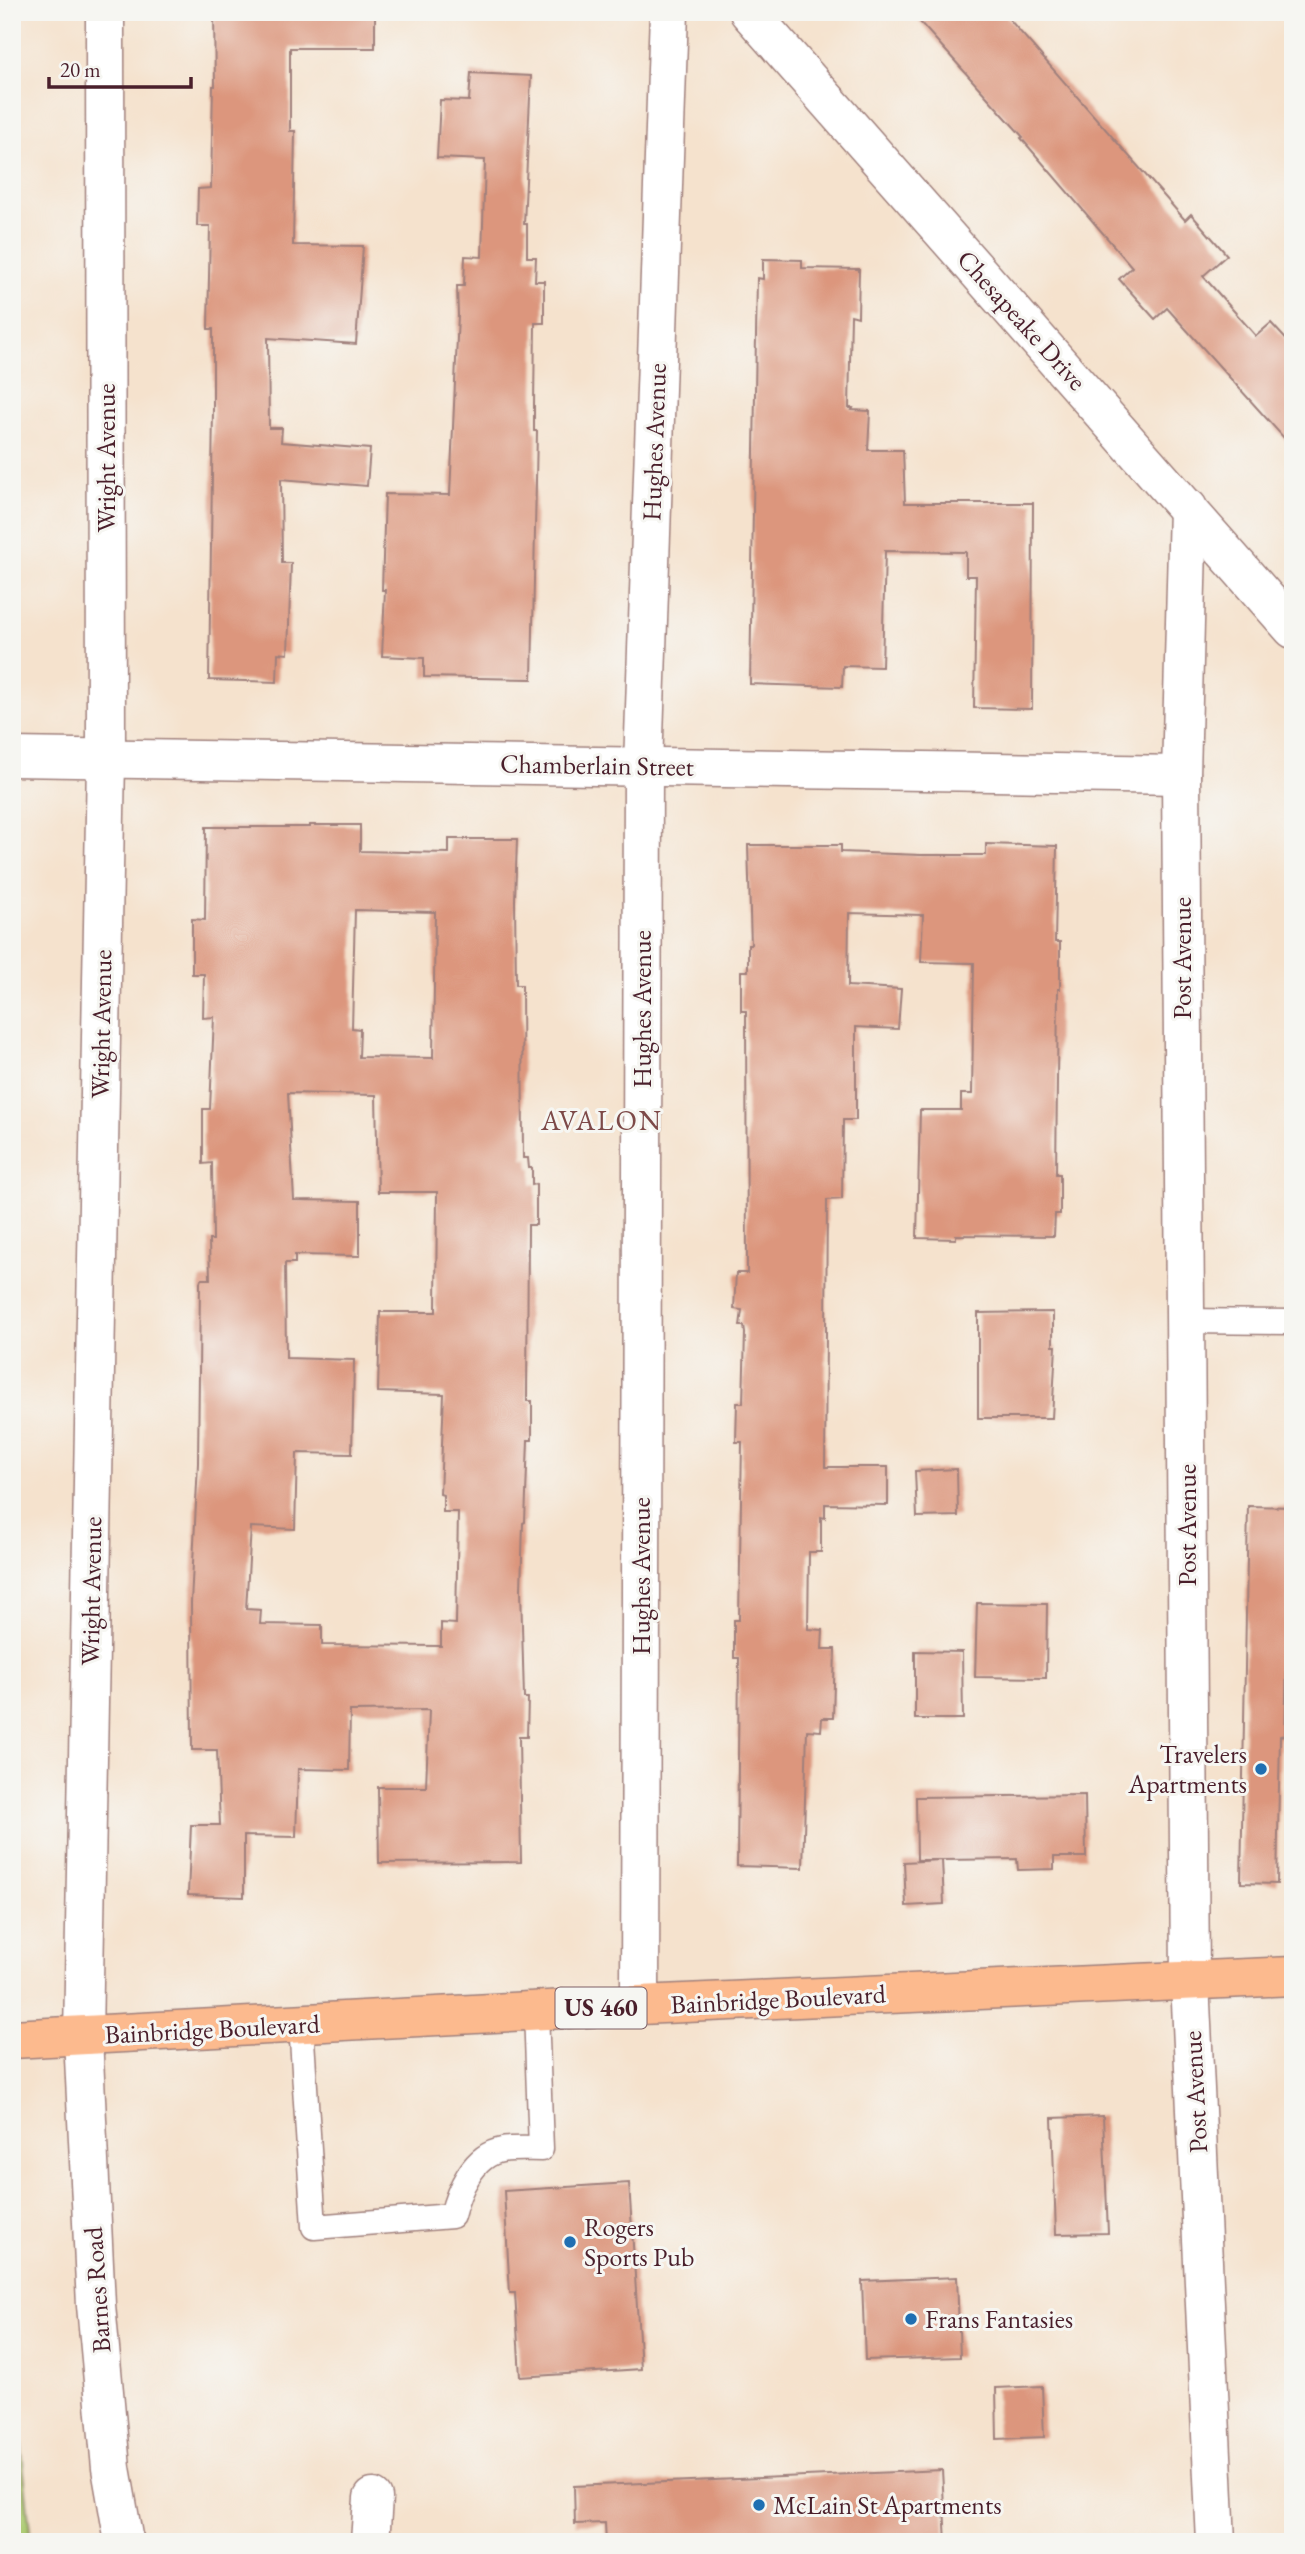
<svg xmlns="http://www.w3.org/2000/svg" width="1305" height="2554" font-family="'EB Garamond',serif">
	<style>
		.green { fill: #abca71; stroke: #7a744e; stroke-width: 2 }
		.building { fill: #dc967d; fill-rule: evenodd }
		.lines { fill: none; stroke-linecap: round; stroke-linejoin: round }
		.service-casing { stroke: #a0807c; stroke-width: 27 }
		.minor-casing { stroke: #a0807c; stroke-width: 41 }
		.tertiary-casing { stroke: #a0807c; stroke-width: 41 }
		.primary-casing { stroke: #a0807c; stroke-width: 41 }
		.service { stroke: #fff; stroke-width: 24 }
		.minor { stroke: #fff; stroke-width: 38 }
		.tertiary { stroke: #fff; stroke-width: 38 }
		.primary { stroke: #fcba8e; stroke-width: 38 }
		.poi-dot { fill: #1f6fb2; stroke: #f6f6f2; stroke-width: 2.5 }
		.labels { text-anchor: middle; stroke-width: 6; stroke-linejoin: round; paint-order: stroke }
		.shield { fill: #f6f6f2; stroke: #7e6067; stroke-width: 2 }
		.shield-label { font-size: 24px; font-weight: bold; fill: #4a1f2b }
		.street-label { font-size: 26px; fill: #4a1f2b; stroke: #f6f6f2 }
		.poi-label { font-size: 26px; fill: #4a1f2b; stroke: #f6f6f2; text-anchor: start }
		.neighbourhood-label { font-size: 28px; letter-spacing: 2px; fill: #7d4948; stroke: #f6f6f2 }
	</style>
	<rect width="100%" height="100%" fill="#f6f6f2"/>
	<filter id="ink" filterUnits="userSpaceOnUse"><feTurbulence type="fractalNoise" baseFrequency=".0143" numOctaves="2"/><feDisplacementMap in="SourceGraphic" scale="14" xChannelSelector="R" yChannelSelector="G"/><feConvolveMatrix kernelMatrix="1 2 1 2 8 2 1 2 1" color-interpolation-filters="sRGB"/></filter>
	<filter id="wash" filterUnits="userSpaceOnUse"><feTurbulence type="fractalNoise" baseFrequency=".00686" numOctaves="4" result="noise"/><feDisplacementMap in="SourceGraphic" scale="28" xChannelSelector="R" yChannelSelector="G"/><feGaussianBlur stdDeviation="1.57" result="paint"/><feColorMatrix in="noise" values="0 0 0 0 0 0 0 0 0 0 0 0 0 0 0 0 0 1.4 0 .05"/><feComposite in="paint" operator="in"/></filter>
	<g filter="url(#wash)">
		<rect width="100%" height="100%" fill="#f5e2cd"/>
		<path class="green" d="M 12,2353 L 31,2542 L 12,2542 Z"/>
		<g id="blocks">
			<g class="building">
				<path d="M 214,12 L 375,12 L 375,48 L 290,48 L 290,131 L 295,131 L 293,245 L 363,246 L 356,344 L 268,338 L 269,428 L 282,428 L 281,442 L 370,449 L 367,486 L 281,479 L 282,563 L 291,563 L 288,654 L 278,653 L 277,682 L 209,680 L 213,409 L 213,329 L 208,329 L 210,226 L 197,226 L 198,189 L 211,188 L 213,86 L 215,86 Z"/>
				<path d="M 911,12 L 1003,12 L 1185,220 L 1191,214 L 1227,255 L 1203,276 L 1256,336 L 1271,323 L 1293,347 L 1293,448 L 1167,308 L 1155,319 L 1119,279 L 1132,267 L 1021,138 L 1023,137 Z"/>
				<path d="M 471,73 L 531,76 L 524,224 L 527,224 L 527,257 L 536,257 L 535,281 L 544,281 L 544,323 L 535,323 L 534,405 L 534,431 L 537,431 L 532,679 L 424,677 L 424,658 L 382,656 L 385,590 L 382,590 L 385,494 L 450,495 L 458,315 L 457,286 L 464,286 L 465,256 L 482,257 L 485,160 L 437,158 L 440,100 L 469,101 Z"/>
				<path d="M 763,259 L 802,260 L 802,268 L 859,269 L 858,317 L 851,315 L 849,408 L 853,408 L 852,410 L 870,411 L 868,450 L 903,450 L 905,503 L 1033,503 L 1032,709 L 974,708 L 976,576 L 966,576 L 966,552 L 885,551 L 882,667 L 843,666 L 842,687 L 750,684 L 757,278 L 763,279 Z"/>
				<path d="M 310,825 L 360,825 L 360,851 L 449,853 L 449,839 L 517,839 L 515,900 L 516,985 L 522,985 L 523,1158 L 528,1158 L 529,1168 L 532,1168 L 532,1185 L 536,1184 L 536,1225 L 528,1225 L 527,1401 L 532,1401 L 532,1440 L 528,1440 L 525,1522 L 523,1523 L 521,1590 L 524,1698 L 528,1698 L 527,1737 L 519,1737 L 521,1862 L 379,1863 L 378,1787 L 426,1787 L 429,1710 L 350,1711 L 349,1770 L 298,1769 L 296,1837 L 244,1836 L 244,1897 L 188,1895 L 191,1825 L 220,1825 L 217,1750 L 192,1750 L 191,1603 L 198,1463 L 200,1282 L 201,1279 L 210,1279 L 209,1240 L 213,1240 L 212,1163 L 203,1164 L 203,1109 L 210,1109 L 214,1017 L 203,1018 L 204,974 L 192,974 L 192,919 L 205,920 L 206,827 L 310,827 ZM 355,910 L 435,912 L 433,1058 L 359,1057 L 360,1029 L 352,1028 ZM 288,1093 L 376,1095 L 378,1192 L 437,1192 L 436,1312 L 380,1312 L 378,1392 L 444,1394 L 440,1494 L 443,1495 L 443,1512 L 458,1512 L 456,1624 L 441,1623 L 441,1646 L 322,1645 L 322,1625 L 260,1624 L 261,1610 L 246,1609 L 251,1527 L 295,1529 L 297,1453 L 352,1454 L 354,1360 L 286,1358 L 285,1263 L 295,1263 L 295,1255 L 360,1256 L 360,1201 L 294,1200 Z"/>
				<path d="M 986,844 L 1057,846 L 1055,942 L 1060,942 L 1060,989 L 1058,989 L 1056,1174 L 1060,1174 L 1060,1214 L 1055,1214 L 1054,1236 L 956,1235 L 956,1239 L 917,1238 L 920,1110 L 961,1110 L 961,1094 L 972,1094 L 974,963 L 921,962 L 923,915 L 849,913 L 848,986 L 901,989 L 898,1029 L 856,1027 L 856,1120 L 843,1120 L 842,1199 L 827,1200 L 825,1467 L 888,1467 L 888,1505 L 825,1504 L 825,1518 L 821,1517 L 821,1552 L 809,1552 L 808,1629 L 823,1630 L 822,1649 L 835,1649 L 833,1718 L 822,1718 L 821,1731 L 807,1730 L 803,1868 L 737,1866 L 739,1658 L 734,1658 L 734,1620 L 739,1620 L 742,1442 L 736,1442 L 737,1403 L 743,1403 L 745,1333 L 744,1326 L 740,1326 L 742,1310 L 734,1309 L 736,1273 L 747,1273 L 746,1011 L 741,1011 L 741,971 L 748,971 L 748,945 L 751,945 L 748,845 L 841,845 L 841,852 L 921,855 L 986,855 Z"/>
				<path d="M 1053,1312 L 1053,1346 L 1056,1346 L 1052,1418 L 978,1418 L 978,1313 Z"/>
				<path d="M 957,1469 L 958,1516 L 917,1517 L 915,1471 Z"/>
				<path d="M 1248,1506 L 1291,1507 L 1285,1735 L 1280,1736 L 1277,1884 L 1241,1883 Z"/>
				<path d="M 977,1603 L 1047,1604 L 1046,1678 L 975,1677 Z"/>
				<path d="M 915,1651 L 962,1652 L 963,1719 L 915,1719 Z"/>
				<path d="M 1085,1795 L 1086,1857 L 1054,1857 L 1054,1869 L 1018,1870 L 1017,1859 L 942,1860 L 944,1904 L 906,1906 L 904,1862 L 941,1860 L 917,1860 L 916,1797 Z"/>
				<path d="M 1103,2116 L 1108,2233 L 1056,2234 L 1052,2118 Z"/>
				<path d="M 629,2183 L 641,2369 L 520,2377 L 515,2293 L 510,2293 L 504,2191 Z"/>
				<path d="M 957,2277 L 960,2357 L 865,2360 L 862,2281 Z"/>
				<path d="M 1042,2386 L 1044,2437 L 997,2439 L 996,2388 Z"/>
				<path d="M 942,2470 L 946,2542 L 606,2542 L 605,2523 L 575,2524 L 574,2486 Z"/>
			</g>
		</g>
	</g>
	<g filter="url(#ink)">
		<use href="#blocks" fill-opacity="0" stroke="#a0807c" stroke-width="2"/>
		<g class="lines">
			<g class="service-casing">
				<g id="service">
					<path d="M 1185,1321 L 1293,1322"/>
					<path d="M 301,2024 L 314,2227 L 452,2216 C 458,2191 473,2155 502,2150 C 515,2148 528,2149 541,2149 L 536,2011"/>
				</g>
			</g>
			<g class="minor-casing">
				<g id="minor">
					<path d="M 105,12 L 106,759 L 83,2037 L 96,2305 L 111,2468 L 124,2542"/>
					<path d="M 1188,508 L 1181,775 L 1190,1981 L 1216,2542"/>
					<path d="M 12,757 L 1181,775"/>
					<path d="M 640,2005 L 643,766 L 669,12"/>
					<path d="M 370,2542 L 373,2498"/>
				</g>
			</g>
			<g class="tertiary-casing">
				<path id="tertiary" d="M 749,12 L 1293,629"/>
			</g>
			<g class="primary-casing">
				<path id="primary" d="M 12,2039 L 640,2005 L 1293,1976"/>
			</g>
			<use href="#service" class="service"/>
			<use href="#minor" class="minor"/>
			<use href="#tertiary" class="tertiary"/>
			<use href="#primary" class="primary"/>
		</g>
	</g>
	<g class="poi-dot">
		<circle cx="1261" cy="1769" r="7"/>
		<circle cx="570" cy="2242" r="7"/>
		<circle cx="911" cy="2319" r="7"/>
		<circle cx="759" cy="2505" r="7"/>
	</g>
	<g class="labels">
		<rect class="shield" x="555.5" y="1987.5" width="91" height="41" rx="5"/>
		<g class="shield-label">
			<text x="601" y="2016">US 460</text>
		</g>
		<g class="street-label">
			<text transform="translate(1022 320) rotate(48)" y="9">Chesapeake Drive</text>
			<text transform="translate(654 442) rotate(-88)" y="9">Hughes Avenue</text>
			<text transform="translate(106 458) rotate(-90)" y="9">Wright Avenue</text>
			<text transform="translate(597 765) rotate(1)" y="9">Chamberlain Street</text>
			<text transform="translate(1182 958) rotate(-90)" y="9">Post Avenue</text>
			<text transform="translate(642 1009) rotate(-90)" y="9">Hughes Avenue</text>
			<text transform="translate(101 1024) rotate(-89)" y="9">Wright Avenue</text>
			<text transform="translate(1187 1525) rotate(-90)" y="9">Post Avenue</text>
			<text transform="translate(641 1576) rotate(-90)" y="9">Hughes Avenue</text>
			<text transform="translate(91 1591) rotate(-89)" y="9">Wright Avenue</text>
			<text transform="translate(778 1999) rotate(-3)" y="9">Bainbridge Boulevard</text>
			<text transform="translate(212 2029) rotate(-3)" y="9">Bainbridge Boulevard</text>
			<text transform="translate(1195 2092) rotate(-93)" y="9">Post Avenue</text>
			<text transform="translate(97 2290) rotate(-94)" y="9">Barnes Road</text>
		</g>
		<g class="poi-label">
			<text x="1247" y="1763" text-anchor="end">Travelers<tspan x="1247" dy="30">Apartments</tspan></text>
			<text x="584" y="2236">Rogers<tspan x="584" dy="30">Sports Pub</tspan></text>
			<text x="925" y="2328">Frans Fantasies</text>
			<text x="773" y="2514">McLain St Apartments</text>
		</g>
		<g class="neighbourhood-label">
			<text x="602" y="1130">AVALON</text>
		</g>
	</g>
	<rect width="1305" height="2554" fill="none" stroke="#f6f6f2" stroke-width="42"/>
	<path d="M49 77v10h142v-10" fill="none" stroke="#4a1f2b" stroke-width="3.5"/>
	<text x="60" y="77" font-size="21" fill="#4a1f2b" stroke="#f6f6f2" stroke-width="5" paint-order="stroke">20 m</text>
</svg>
